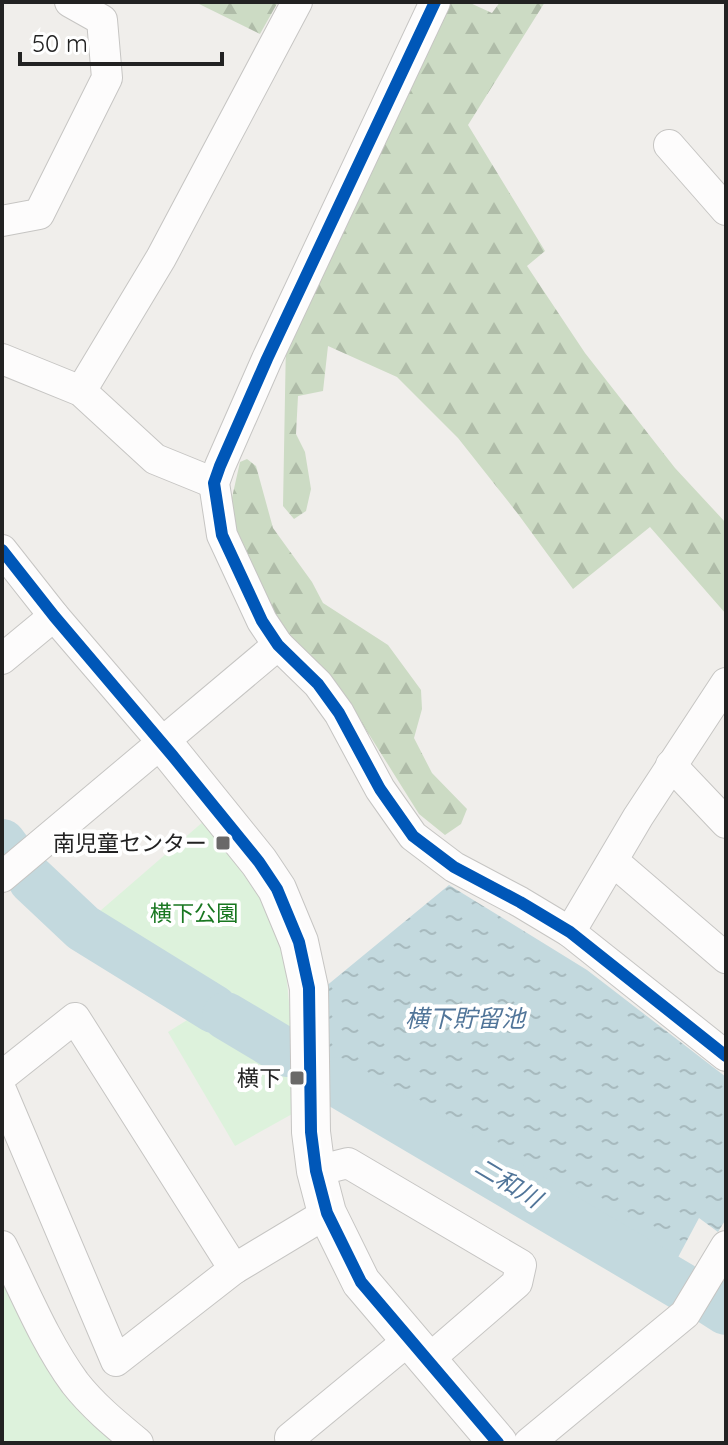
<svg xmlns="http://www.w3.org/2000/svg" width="728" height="1445" font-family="Quicksand,'Noto Sans JP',sans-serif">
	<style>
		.forest { fill: url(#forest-firs) }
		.park { fill: #ddf2dc }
		.water { fill: url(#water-ripples) }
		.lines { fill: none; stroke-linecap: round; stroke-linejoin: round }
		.river { stroke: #c3d9de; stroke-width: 48 }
		.minor-casing { stroke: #c6c5c3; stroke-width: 32 }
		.tertiary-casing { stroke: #c6c5c3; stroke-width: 40 }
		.minor { stroke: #fdfcfc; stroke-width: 30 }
		.tertiary { stroke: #fdfcfc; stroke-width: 38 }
		.cycleway-casing { stroke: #fff; stroke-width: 17 }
		.cycleway { stroke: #0057b8; stroke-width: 12 }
		.poi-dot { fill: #6a6968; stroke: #fff; stroke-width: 3 }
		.labels { text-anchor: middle; stroke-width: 8; stroke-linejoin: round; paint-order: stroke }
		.poi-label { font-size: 22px; fill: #222; stroke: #fff; text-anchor: end }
		.park-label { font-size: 22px; fill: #197721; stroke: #fff }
		.water-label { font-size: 24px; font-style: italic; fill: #517599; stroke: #fff }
	</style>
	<defs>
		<pattern id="forest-firs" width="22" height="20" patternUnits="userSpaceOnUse" patternTransform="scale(2)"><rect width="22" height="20" fill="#ccdbc4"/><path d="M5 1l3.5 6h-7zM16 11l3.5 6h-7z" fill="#afbca8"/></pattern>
		<pattern id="water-ripples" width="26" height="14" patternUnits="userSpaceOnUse" patternTransform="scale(2)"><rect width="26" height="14" fill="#c3d9de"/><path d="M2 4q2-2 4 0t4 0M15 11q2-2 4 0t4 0" fill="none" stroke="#a7babe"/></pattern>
	</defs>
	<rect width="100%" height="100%" fill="#f0eeeb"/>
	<g class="forest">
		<path d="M 195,2 L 278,2 L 260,34 Z"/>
		<path d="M 448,2 L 468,2 L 492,13 L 500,2 L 545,2 L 468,125 L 545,251 L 527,266 L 585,353 L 675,468 L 726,523 L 726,614 L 650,527 L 573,589 L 518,514 L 458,438 L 397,377 L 328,346 L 323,391 L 298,396 L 296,434 L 305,452 L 311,489 L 306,511 L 294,519 L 283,506 L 286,340 Z"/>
		<path d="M 247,459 L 256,466 L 273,528 L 312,582 L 323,603 L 388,645 L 421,690 L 422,709 L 414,738 L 432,773 L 467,809 L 461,824 L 445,835 L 419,814 L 350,704 L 285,635 L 234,531 L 231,502 L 240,462 Z"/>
	</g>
	<g class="park">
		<path d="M 204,821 L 261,898 L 284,953 L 293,1043 L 85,924 Z"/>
		<path d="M 200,1012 L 292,1068 L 294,1113 L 235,1146 L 168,1032 Z"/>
		<path d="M 2,1273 L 117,1443 L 2,1443 Z"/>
	</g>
	<path class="water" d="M 449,885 L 587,970 L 726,1077 L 726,1219 L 718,1232 L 699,1218 L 675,1263 L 326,1062 L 325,987 Z"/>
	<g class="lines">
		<g class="river">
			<path d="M 2,843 L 8,851"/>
			<path d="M 32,880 L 83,928 L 214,1009"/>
			<path d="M 226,1016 L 288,1053"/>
			<path d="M 334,1081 L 681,1286"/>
			<path d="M 712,1302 L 726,1311"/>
		</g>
		<g class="minor-casing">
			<g id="minor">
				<path d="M 435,2 L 267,359 L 220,466 L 214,483 L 222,535 L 262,621 L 278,645 L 318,684 L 339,713 L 380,789 L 413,836 L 454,867 L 520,902 L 570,932 L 726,1056"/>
				<path d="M 669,145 L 726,210"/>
				<path d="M 2,221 L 39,214 L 107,78 L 102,20 L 70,2"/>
				<path d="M 2,359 L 81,391 L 155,459 L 214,483"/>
				<path d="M 81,391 L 161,258 L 297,2"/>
				<path d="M 2,550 L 54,616 L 163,743"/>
				<path d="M 2,659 L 54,616"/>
				<path d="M 671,765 L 726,823"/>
				<path d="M 613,861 L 726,958"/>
				<path d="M 2,877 L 278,645"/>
				<path d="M 570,932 L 638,817 L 726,683"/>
				<path d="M 2,1076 L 75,1018 L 234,1269"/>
				<path d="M 2,1092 L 116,1361 L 234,1269 L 327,1213"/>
				<path d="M 316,1171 L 348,1163 L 521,1265 L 517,1283 L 428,1360"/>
				<path d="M 2,1246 C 25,1292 45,1342 75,1383 C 93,1406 115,1424 138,1443"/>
				<path d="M 293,1443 L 290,1438 L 410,1339"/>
				<path d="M 529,1443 L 685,1314 L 726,1246"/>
			</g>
		</g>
		<g class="tertiary-casing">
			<path id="tertiary" d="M 163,743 L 259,862 L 277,889 L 299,942 L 309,988 L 311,1132 L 316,1171 L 327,1213 L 361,1282 L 498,1443"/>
		</g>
		<use href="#minor" class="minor"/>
		<use href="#tertiary" class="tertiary"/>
		<g class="cycleway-casing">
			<g id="cycleway">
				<path d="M 435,2 L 267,359 L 220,466 L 214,483 L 222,535 L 262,621 L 278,645 L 318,684 L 339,713 L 380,789 L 413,836 L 454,867 L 520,902 L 570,932 L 726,1056"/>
				<path d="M 2,550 L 54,616 L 172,755 L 259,862 L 277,889 L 299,942 L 309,988 L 311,1132 L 316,1171 L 327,1213 L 361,1282 L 498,1443"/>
			</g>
		</g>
		<use href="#cycleway" class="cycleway"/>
	</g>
	<g class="poi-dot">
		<rect x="215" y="835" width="16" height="16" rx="4"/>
		<rect x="289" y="1070" width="16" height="16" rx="4"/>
	</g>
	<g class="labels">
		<g class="poi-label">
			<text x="207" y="851">南児童センター</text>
			<text x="281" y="1086">横下</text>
		</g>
		<g class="park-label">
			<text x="194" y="921">横下公園</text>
		</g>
		<g class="water-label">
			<text x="465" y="1027">横下貯留池</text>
			<text transform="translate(508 1183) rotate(31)" y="8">二和川</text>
		</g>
	</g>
	<rect width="728" height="1445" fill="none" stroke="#222222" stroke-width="8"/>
	<path d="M20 52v12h202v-12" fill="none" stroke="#222222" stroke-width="4"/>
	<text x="32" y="52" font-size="24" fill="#222222" stroke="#ffffff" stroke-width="6" paint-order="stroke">50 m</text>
</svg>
